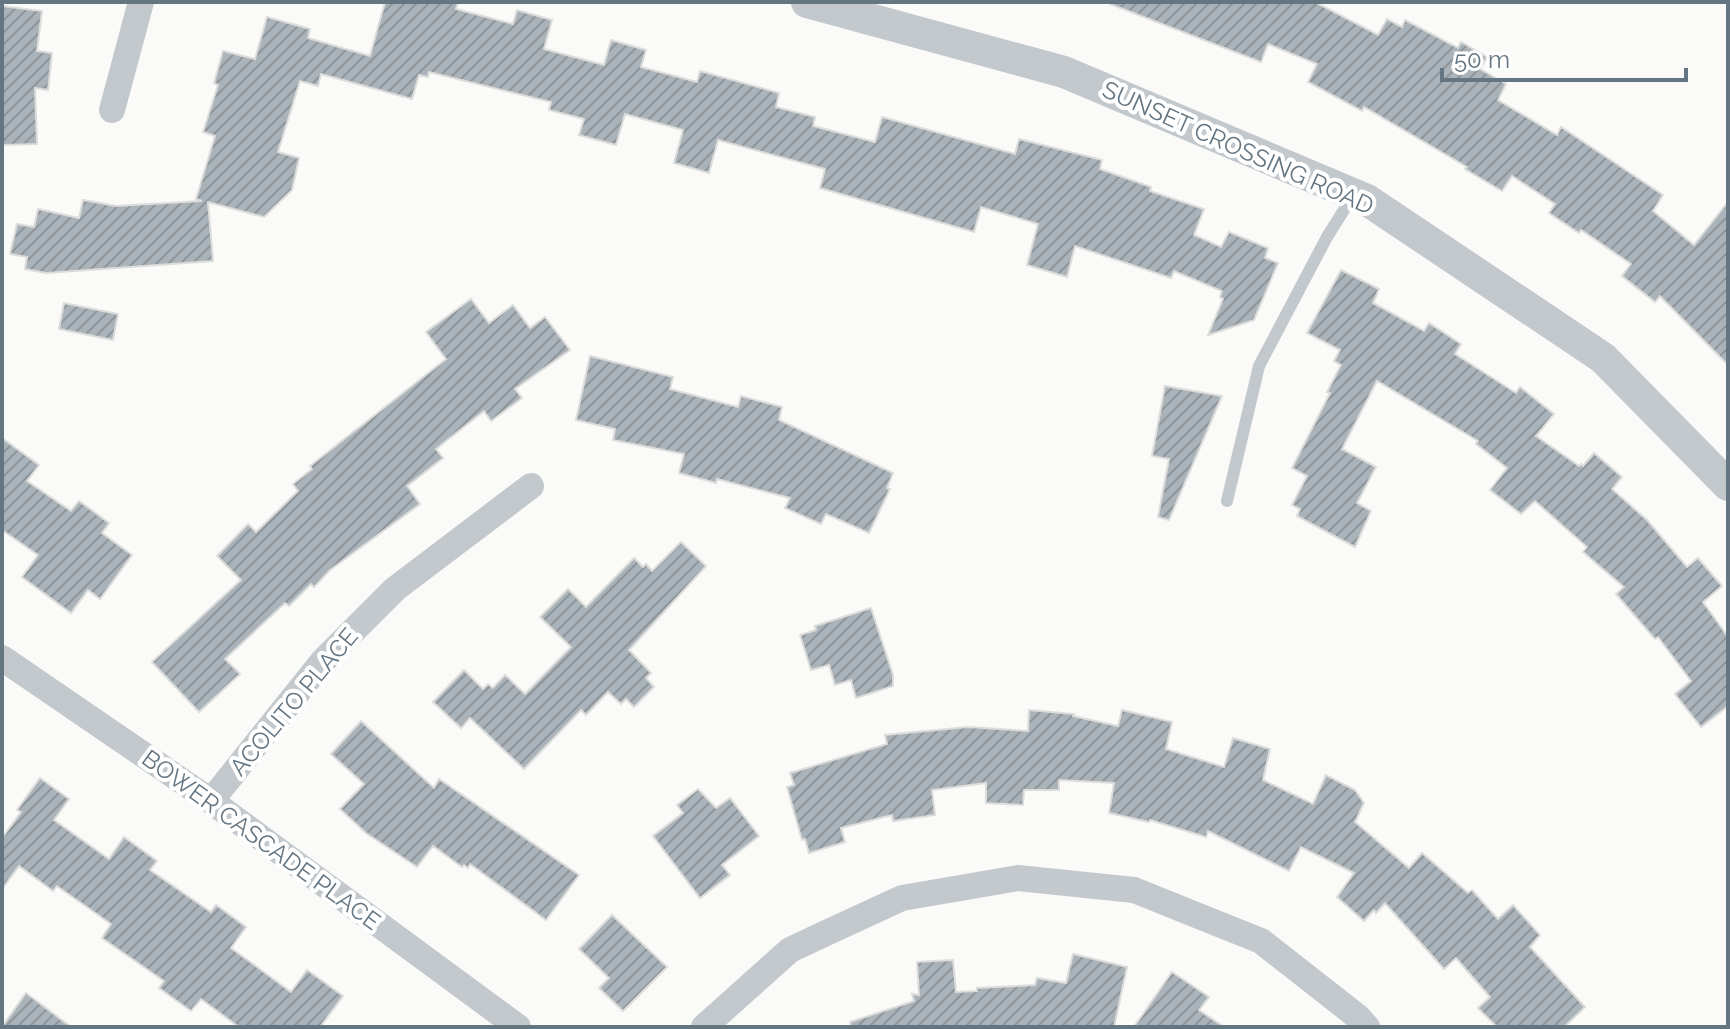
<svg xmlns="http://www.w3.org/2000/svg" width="1730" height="1029" font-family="Raleway,sans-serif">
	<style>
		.building { fill: url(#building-hatch); stroke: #dcdcda; stroke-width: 2 }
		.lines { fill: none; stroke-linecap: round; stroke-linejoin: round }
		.service { stroke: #c3c8cc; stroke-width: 12 }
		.minor { stroke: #c3c8cc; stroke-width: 26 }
		.tertiary { stroke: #c3c8cc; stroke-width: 32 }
		.labels { text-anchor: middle; stroke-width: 8; stroke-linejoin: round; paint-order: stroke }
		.street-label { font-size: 24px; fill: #657683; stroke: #fff }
	</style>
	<defs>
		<pattern id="building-hatch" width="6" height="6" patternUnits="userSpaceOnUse" patternTransform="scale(2)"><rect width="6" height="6" fill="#aab3b9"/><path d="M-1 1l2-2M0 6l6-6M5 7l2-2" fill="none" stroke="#8e969c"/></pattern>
	</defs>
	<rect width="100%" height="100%" fill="#fafaf8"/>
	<g class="building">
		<path d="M 385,2 L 458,2 L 456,9 L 513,24 L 517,10 L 552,20 L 544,49 L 604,65 L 611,40 L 646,50 L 641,67 L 697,82 L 700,71 L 779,93 L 776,107 L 815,117 L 813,126 L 875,142 L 882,117 L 1015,154 L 1019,139 L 1102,160 L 1100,169 L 1151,187 L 1150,191 L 1204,209 L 1194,235 L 1221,247 L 1229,232 L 1268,248 L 1265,258 L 1278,263 L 1254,320 L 1208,335 L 1223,299 L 1220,297 L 1222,291 L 1174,271 L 1171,278 L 1075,246 L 1067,277 L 1027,265 L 1038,224 L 981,207 L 974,232 L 820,188 L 825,169 L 718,140 L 709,173 L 674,163 L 683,130 L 625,114 L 616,145 L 579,135 L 584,119 L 549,110 L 551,102 L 429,72 L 428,77 L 419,75 L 412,99 L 321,74 L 318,86 L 300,81 L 278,152 L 299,158 L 292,190 L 264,217 L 208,202 L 213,261 L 46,273 L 25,269 L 27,257 L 10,254 L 17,224 L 34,227 L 38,209 L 79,218 L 83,200 L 116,206 L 202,201 L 196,199 L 215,136 L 203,132 L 218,85 L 214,83 L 223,51 L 255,59 L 267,17 L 310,29 L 308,38 L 370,56 Z"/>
		<path d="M 1110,2 L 1315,2 L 1378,35 L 1387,19 L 1402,27 L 1405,20 L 1458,48 L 1461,42 L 1487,57 L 1480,69 L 1506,84 L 1498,100 L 1557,135 L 1561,127 L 1663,195 L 1653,211 L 1694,245 L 1728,202 L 1728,365 L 1660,296 L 1655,302 L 1622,276 L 1631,264 L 1581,230 L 1579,233 L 1549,213 L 1555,204 L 1512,176 L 1502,191 L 1465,169 L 1467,167 L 1364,107 L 1362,111 L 1308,82 L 1317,64 L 1268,44 L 1261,62 L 1110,4 Z"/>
		<path d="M 2,6 L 42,11 L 37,51 L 52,53 L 48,90 L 35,88 L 37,144 L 2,145 Z"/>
		<path d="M 1341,270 L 1379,289 L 1373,303 L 1424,331 L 1429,323 L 1461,344 L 1455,354 L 1516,393 L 1520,387 L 1554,414 L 1536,436 L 1579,466 L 1581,464 L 1583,466 L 1594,453 L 1622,477 L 1612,489 L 1647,520 L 1687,567 L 1698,558 L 1722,586 L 1703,602 L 1728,637 L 1728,706 L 1701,727 L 1675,694 L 1691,681 L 1658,637 L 1655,639 L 1616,594 L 1624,587 L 1583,552 L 1587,547 L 1535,501 L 1521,514 L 1490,490 L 1507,468 L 1476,444 L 1478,441 L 1377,381 L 1342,449 L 1376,467 L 1357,503 L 1371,511 L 1355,547 L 1297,516 L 1300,509 L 1292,505 L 1307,476 L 1292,468 L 1330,393 L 1327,392 L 1341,365 L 1334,361 L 1340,350 L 1307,333 Z"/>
		<path d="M 471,299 L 489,323 L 513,305 L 530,328 L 545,317 L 570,350 L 515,389 L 522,398 L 491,421 L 484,411 L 436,449 L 443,458 L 407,486 L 420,504 L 330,570 L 314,587 L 311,584 L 289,606 L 285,603 L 225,659 L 240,674 L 199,712 L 152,662 L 241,580 L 217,556 L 248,524 L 256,532 L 298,491 L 293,484 L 312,469 L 310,466 L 446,359 L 426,332 Z"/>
		<path d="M 64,303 L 118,314 L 113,340 L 59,329 Z"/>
		<path d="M 590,356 L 673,377 L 670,389 L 738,407 L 741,396 L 782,407 L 779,420 L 893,473 L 887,488 L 890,489 L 869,533 L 826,514 L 821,524 L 785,508 L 790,498 L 717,479 L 716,483 L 679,473 L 684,454 L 613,440 L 615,429 L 576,420 Z"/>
		<path d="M 1165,386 L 1222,396 L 1169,520 L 1158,517 L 1169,459 L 1152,456 Z"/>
		<path d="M 2,438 L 39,465 L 27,481 L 71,511 L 79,501 L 109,523 L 102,533 L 132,555 L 100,599 L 88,590 L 71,613 L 22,577 L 38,555 L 2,530 Z"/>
		<path d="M 681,542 L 706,566 L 629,650 L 651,673 L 646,678 L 654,687 L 634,707 L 626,699 L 621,704 L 608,692 L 586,715 L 581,710 L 524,769 L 470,718 L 461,728 L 433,702 L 464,670 L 483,689 L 488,684 L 493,688 L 505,675 L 525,694 L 571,647 L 540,617 L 568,589 L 586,607 L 634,558 L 643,567 L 646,564 L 652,571 Z"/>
		<path d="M 871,608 L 893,675 L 893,686 L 856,698 L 851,680 L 835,685 L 829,665 L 811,670 L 800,635 L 816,630 L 815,626 Z"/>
		<path d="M 1029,710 L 1074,714 L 1073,716 L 1118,726 L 1122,710 L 1172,722 L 1166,749 L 1224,767 L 1233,738 L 1270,749 L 1263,780 L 1313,804 L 1326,775 L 1355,790 L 1364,803 L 1355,822 L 1409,868 L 1422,853 L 1468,893 L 1472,890 L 1498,919 L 1513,905 L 1540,935 L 1530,947 L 1585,1007 L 1564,1027 L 1497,1027 L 1478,1008 L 1490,997 L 1456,958 L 1444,969 L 1385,903 L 1376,913 L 1374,910 L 1364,921 L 1337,897 L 1354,873 L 1301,847 L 1289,871 L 1208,831 L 1206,837 L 1150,820 L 1149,822 L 1109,813 L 1114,783 L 1059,780 L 1059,790 L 1024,790 L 1023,805 L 986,803 L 986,783 L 932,790 L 935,815 L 893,821 L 892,815 L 841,828 L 845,842 L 809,853 L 805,839 L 802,840 L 787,787 L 794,785 L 790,773 L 887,744 L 885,735 L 968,727 L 1028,731 Z"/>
		<path d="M 361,721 L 434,788 L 439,779 L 579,875 L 546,920 L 470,864 L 468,868 L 464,865 L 462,867 L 433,846 L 417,867 L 366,833 L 340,809 L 364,784 L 331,754 Z"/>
		<path d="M 40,778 L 69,799 L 54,820 L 109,859 L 124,837 L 157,861 L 150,870 L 211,912 L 216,905 L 246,927 L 231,948 L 291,992 L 307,970 L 343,996 L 320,1027 L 239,1027 L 201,999 L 191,1011 L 159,988 L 164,981 L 102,938 L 111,924 L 57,886 L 53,891 L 19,866 L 2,889 L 2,838 L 21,812 L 17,810 Z"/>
		<path d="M 698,789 L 716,808 L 730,798 L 759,836 L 722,865 L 730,875 L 700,898 L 653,836 L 683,813 L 677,805 Z"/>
		<path d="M 612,915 L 667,967 L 623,1011 L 599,988 L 609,978 L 579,949 Z"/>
		<path d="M 1073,954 L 1127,967 L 1114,1027 L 851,1027 L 850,1022 L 914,1001 L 912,994 L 919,995 L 917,962 L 953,960 L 956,992 L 977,991 L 977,988 L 1035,985 L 1037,978 L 1066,983 Z"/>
		<path d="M 1172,972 L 1209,997 L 1199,1010 L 1224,1027 L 1134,1027 Z"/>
		<path d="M 26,993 L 71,1027 L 2,1027 Z"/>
	</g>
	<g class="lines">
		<path class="service" d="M 1227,501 L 1259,366 L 1327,237 L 1352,197"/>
		<g class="minor">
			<path d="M 112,110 L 141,2"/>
			<path d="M 2,658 L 211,801 L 518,1027"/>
			<path d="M 211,801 L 322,662 L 395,589 L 531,486"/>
			<path d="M 704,1027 L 790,950 L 824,934 L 902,898 L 1018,878 L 1134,890 L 1261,941 L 1358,1017 L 1367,1027"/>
		</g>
		<path class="tertiary" d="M 807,2 L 1064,72 L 1367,200 L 1603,358 L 1728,485"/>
	</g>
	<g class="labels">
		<g class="street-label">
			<text transform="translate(1238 148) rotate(24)" y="8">SUNSET CROSSING ROAD</text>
			<text transform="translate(294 702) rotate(-50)" y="8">ACOLITO PLACE</text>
			<text transform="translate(261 840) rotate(36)" y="8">BOWER CASCADE PLACE</text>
		</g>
	</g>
	<rect width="1730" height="1029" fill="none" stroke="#657683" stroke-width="8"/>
	<path d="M1442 68v12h244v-12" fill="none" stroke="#657683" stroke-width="4"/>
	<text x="1454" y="68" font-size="24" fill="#657683" stroke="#ffffff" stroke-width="6" paint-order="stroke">50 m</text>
</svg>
